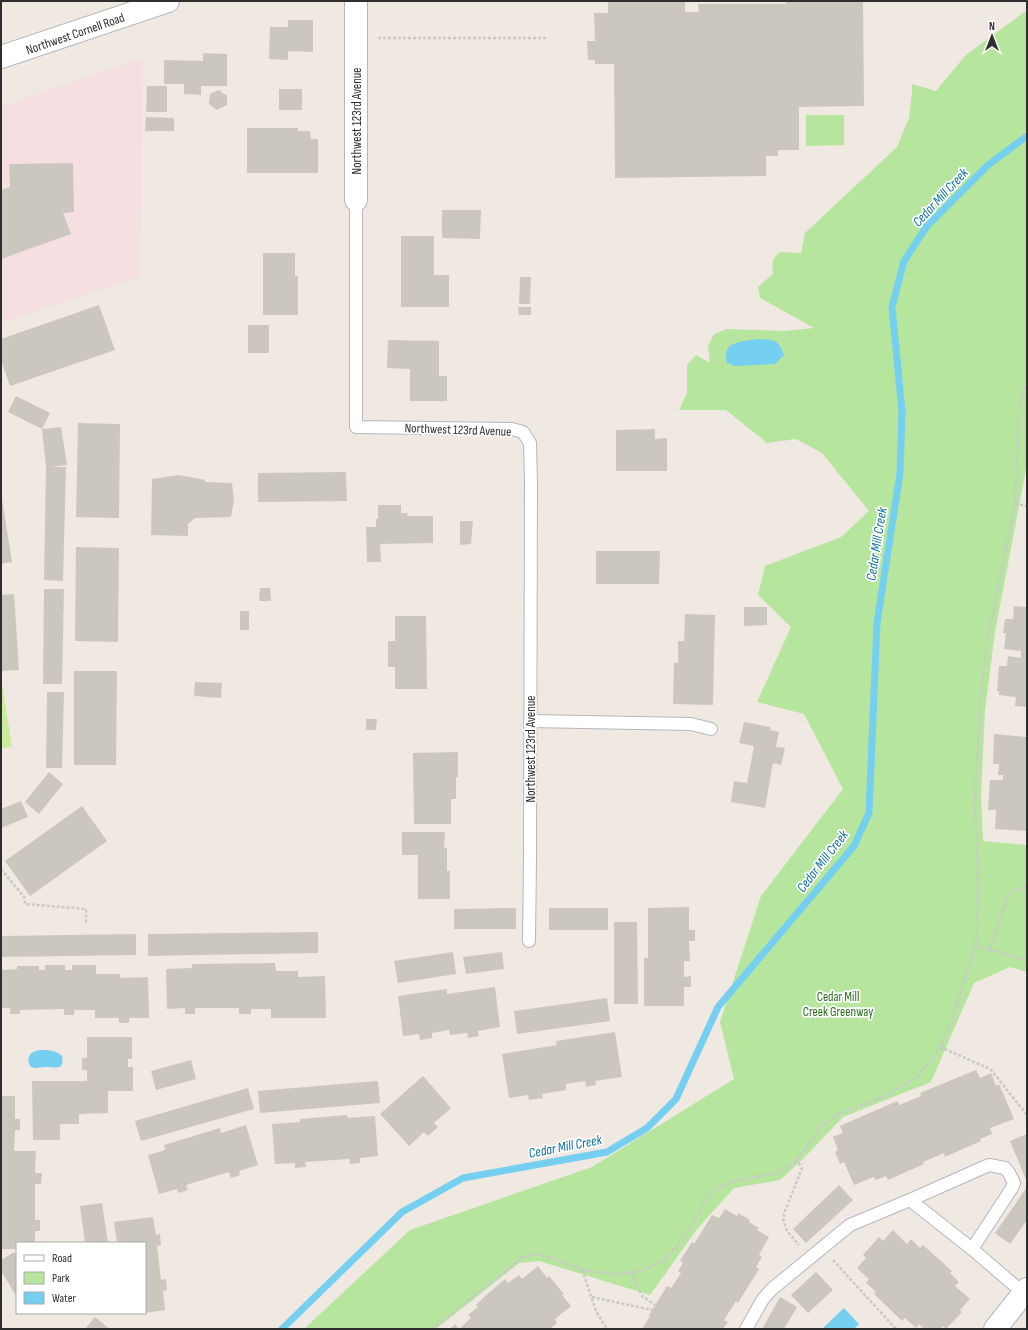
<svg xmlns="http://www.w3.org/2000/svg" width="1028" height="1330" font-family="'Sofia Sans Condensed',sans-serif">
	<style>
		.medical { fill: #f5dfe0 }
		.green { fill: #b6e59e }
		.pitch { fill: #c9ec9a }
		.water { fill: #75cff0 }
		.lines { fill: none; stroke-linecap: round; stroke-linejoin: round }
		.stream { stroke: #75cff0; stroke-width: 7 }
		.building { fill: #cbc7bf }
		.lane-casing { stroke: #b4b7c1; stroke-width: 14 }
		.street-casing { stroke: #b4b7c1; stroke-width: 24 }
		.secondary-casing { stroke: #b4b7c1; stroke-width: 24 }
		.path { stroke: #c9c9c9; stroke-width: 2.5; stroke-dasharray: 3 2; stroke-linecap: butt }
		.lane { stroke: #fff; stroke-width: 12 }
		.street { stroke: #fff; stroke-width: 22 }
		.secondary { stroke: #fff; stroke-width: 22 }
		.labels { text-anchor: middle; stroke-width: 3.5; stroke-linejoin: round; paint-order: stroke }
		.street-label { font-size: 13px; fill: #2e2e2e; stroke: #fff }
		.park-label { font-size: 13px; fill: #2c6e1b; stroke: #fff }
		.water-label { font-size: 14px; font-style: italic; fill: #0d6fa3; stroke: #fff }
	</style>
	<rect width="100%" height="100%" fill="#efe9e1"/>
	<path class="medical" d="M 143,57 L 140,276 L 1,323 L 1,107 Z"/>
	<g class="green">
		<path d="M 1027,10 L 1027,464 L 995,632 L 985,711 L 981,793 L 983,841 L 1027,845 L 1027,972 L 1010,967 L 974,983 L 931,1082 L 843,1117 L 802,1160 L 780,1180 L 734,1188 L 698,1228 L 650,1295 L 539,1261 L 519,1263 L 436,1329 L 304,1329 L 410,1230 L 592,1167 L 734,1079 L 720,1022 L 761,896 L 843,789 L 804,714 L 757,702 L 791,627 L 758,595 L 765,566 L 841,537 L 869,511 L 822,453 L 796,439 L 767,443 L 726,410 L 679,410 L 687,393 L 687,365 L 696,355 L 710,363 L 708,346 L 714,334 L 727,329 L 785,331 L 814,328 L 760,298 L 758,287 L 773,274 C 772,262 771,260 780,252 L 801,253 L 805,233 L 897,147 L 909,118 L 912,92 L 912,84 L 936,91 L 966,55 Z"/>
		<path d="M 806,115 L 844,115 L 844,145 L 806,146 Z"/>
	</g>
	<path class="pitch" d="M 1,685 L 2,685 L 12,747 L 1,748 Z"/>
	<g class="water">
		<path d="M 757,339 C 773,340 778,338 784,355 L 775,364 L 735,366 L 727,363 C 721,341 741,342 757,339 Z"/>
		<path d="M 40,1050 C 49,1050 55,1050 62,1056 C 65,1073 53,1066 44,1067 C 39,1067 36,1069 31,1067 C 25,1057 30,1052 40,1050 Z"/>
		<path d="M 844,1308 L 859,1324 L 854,1329 L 822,1329 Z"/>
	</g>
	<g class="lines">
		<path class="stream" d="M 282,1329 L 402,1212 L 463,1178 L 607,1152 L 647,1128 L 676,1099 L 718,1007 L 854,846 L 869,813 L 877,623 L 900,473 L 902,412 L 892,307 L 904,261 L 927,226 L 988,165 L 1027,136"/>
	</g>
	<g class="building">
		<path d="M 608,1 L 685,1 L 685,12 L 699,12 L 698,4 L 786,4 L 786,1 L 863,1 L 864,106 L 799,107 L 799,150 L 778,150 L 778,156 L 766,156 L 766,176 L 615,178 L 614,64 L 595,64 L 595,60 L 588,60 L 587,41 L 595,41 L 594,13 L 608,13 Z"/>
		<path d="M 288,20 L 313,20 L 313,52 L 288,51 L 288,60 L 269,59 L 270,27 L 288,27 Z"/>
		<path d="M 203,53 L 227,54 L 227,86 L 201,86 L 201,95 L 184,94 L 184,84 L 164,84 L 164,60 L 203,61 Z"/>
		<path d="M 147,86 L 167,86 L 167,112 L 146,112 Z"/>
		<rect x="279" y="89" width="23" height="21"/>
		<path d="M 219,90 L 227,96 L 227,105 L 217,110 L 209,104 L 210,94 Z"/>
		<path d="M 146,117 L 174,118 L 174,131 L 145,131 Z"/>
		<path d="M 247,128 L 298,128 L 298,131 L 310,131 L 311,139 L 318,139 L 318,173 L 247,173 Z"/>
		<path d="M 73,163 L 74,212 L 63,213 L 71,234 L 1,259 L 1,190 L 10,187 L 9,164 Z"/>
		<path d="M 442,210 L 481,210 L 480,239 L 442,238 Z"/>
		<path d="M 401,236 L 434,236 L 434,275 L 449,275 L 449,307 L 401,307 Z"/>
		<path d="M 263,253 L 295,253 L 295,276 L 298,276 L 298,315 L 263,315 Z"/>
		<path d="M 520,277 L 531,277 L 530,304 L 519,304 Z"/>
		<path d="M 99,305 L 115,350 L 10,386 L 1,360 L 1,339 Z"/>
		<path d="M 518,307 L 531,307 L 531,315 L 519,315 Z"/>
		<rect x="248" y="325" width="21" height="28"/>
		<path d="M 388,340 L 439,341 L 439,376 L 447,376 L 447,401 L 410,401 L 410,369 L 387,368 Z"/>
		<path d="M 16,396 L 50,413 L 42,429 L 8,412 Z"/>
		<path d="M 78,423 L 120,424 L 119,518 L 76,517 Z"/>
		<path d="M 61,427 L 67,465 L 51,467 L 66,467 L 63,581 L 44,580 L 46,467 L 42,429 Z"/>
		<path d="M 655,429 L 655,439 L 667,438 L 667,471 L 616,471 L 616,430 Z"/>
		<path d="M 346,472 L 347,501 L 258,502 L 258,473 Z"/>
		<path d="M 179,475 L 205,480 L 205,482 L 232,483 L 234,500 L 231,517 L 195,518 L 188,524 L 188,536 L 151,535 L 152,479 Z"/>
		<path d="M 1,493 L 12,562 L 1,564 Z"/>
		<path d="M 378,505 L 401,505 L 401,513 L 408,513 L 407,516 L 433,516 L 433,543 L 380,544 L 381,562 L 367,562 L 366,527 L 376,527 L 376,519 L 378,519 Z"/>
		<path d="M 460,521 L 473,521 L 471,544 L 460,545 Z"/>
		<path d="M 76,547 L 119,548 L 118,642 L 75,641 Z"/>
		<path d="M 596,551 L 660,551 L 659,584 L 596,584 Z"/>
		<path d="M 260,588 L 270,588 L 271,601 L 259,601 Z"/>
		<path d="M 44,589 L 64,589 L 62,684 L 43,684 Z"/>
		<path d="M 14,594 L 19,670 L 1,671 L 1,595 Z"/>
		<path d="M 1014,606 L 1027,607 L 1027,707 L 1015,706 L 1016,697 L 999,695 L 999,691 L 997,691 L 999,666 L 1007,666 L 1008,656 L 1021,658 L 1021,651 L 1004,649 L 1006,633 L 1003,633 L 1005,619 L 1013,619 Z"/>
		<path d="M 744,607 L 767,607 L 767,625 L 744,626 Z"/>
		<rect x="240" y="611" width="9" height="19"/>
		<path d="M 685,614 L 715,615 L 713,705 L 673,704 L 674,663 L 678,663 L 678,641 L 684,641 Z"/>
		<path d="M 395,616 L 426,616 L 427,689 L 395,689 L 395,667 L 388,667 L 388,641 L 395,641 Z"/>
		<path d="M 74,671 L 117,671 L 116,765 L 74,765 Z"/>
		<path d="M 195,682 L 222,683 L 221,698 L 194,696 Z"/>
		<path d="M 47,692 L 64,692 L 62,768 L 46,768 Z"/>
		<path d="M 366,719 L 377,719 L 376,730 L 366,730 Z"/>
		<path d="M 744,722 L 770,727 L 770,730 L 779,732 L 776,747 L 785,748 L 781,765 L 773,763 L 765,808 L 731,802 L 734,781 L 747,783 L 754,746 L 739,743 Z"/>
		<path d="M 994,734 L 1027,737 L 1027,831 L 995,829 L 996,810 L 988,810 L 990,780 L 1003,780 L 1003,775 L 998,775 L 999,764 L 993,764 Z"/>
		<path d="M 458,752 L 458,777 L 456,777 L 456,799 L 451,799 L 451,824 L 414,824 L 413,753 Z"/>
		<path d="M 49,772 L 63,784 L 39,814 L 25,802 Z"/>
		<path d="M 21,801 L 28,817 L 1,828 L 1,809 Z"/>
		<path d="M 82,806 L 107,841 L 30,896 L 5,861 Z"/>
		<path d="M 402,832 L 445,832 L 444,848 L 447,848 L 447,871 L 450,871 L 450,899 L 418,899 L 418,855 L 402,855 Z"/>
		<path d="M 689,907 L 689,930 L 695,930 L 695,941 L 689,941 L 690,961 L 684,961 L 684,977 L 691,976 L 691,987 L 684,987 L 684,1006 L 644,1006 L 644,958 L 648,958 L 648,908 Z"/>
		<path d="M 516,908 L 516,929 L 454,929 L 454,909 Z"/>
		<rect x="549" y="908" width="59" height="22"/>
		<path d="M 614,922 L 637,922 L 638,1004 L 614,1004 Z"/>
		<path d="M 318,932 L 318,953 L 148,956 L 148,934 Z"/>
		<path d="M 136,934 L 136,955 L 1,957 L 1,936 Z"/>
		<path d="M 453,952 L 456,974 L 398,983 L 394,961 Z"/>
		<path d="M 502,952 L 504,969 L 466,974 L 463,957 Z"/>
		<path d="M 275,963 L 276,971 L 298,971 L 298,977 L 325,976 L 326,1018 L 271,1018 L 271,1009 L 251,1009 L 251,1014 L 239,1014 L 239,1008 L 195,1008 L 195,1014 L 185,1014 L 185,1008 L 167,1009 L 166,969 L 192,968 L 192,964 Z"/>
		<path d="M 45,965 L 65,965 L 65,970 L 72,970 L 72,965 L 96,965 L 96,974 L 120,974 L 120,978 L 148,977 L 149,1018 L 129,1018 L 129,1023 L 119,1023 L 119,1018 L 95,1018 L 95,1010 L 74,1010 L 74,1015 L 64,1015 L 64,1009 L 20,1010 L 20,1014 L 10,1014 L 10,1008 L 1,1008 L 1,970 L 17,969 L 17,966 L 39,966 L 39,970 L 45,970 Z"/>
		<path d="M 495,987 L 500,1027 L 478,1031 L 479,1036 L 468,1038 L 467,1033 L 450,1035 L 449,1030 L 432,1033 L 432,1038 L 420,1040 L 419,1034 L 403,1036 L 398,996 L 447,989 L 447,994 Z"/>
		<path d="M 607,998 L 610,1021 L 517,1034 L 514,1011 Z"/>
		<path d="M 615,1032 L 622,1077 L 595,1081 L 596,1085 L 586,1087 L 585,1081 L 566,1084 L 566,1090 L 542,1094 L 543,1098 L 529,1100 L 528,1095 L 509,1098 L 502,1054 L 557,1045 L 556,1041 Z"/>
		<path d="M 87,1037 L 132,1037 L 132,1059 L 128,1059 L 128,1067 L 133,1067 L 133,1091 L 108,1091 L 108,1113 L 79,1114 L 79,1124 L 60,1124 L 60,1140 L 33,1140 L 32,1081 L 87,1081 L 87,1070 L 82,1070 L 82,1058 L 87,1058 Z"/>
		<path d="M 191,1060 L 196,1079 L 156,1090 L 151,1071 Z"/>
		<path d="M 976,1070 L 980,1078 L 991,1073 L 996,1086 L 999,1084 L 1014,1119 L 990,1128 L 992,1134 L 980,1139 L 981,1141 L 945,1157 L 944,1153 L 923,1162 L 924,1164 L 888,1180 L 886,1176 L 876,1180 L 874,1177 L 854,1185 L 844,1162 L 840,1164 L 835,1152 L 838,1150 L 833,1137 L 843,1133 L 840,1126 L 897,1101 L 899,1105 L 921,1096 L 920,1093 Z"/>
		<path d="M 423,1076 L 451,1108 L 434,1123 L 438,1127 L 428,1136 L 424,1132 L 409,1146 L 380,1114 Z"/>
		<path d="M 378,1081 L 380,1103 L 260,1113 L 258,1091 Z"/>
		<path d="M 248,1088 L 254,1109 L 141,1141 L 135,1121 Z"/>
		<path d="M 1,1096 L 15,1096 L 15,1119 L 20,1119 L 20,1130 L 15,1130 L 14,1151 L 36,1151 L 35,1173 L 42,1173 L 41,1184 L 35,1184 L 35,1220 L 40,1220 L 40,1231 L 35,1231 L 35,1243 L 17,1243 L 17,1249 L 1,1249 Z"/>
		<path d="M 347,1115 L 348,1118 L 375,1116 L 378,1156 L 360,1158 L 360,1163 L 350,1164 L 349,1159 L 305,1162 L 306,1167 L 295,1168 L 295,1163 L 275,1164 L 272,1124 L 300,1122 L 300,1119 Z"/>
		<path d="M 246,1125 L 258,1165 L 239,1171 L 240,1175 L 231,1178 L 229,1172 L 186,1185 L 188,1190 L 178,1193 L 177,1189 L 159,1194 L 148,1155 L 165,1150 L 164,1145 L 220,1128 L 221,1133 Z"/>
		<path d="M 1027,1134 L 1027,1182 L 1010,1141 Z"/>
		<path d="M 839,1185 L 853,1200 L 806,1243 L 793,1229 Z"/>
		<path d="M 1027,1187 L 1027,1220 L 1010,1244 L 995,1233 Z"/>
		<path d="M 102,1203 L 108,1243 L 85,1243 L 80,1206 Z"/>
		<path d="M 725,1209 L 737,1216 L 738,1213 L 750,1220 L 749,1222 L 759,1228 L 757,1230 L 769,1237 L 759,1255 L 762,1257 L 756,1267 L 759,1269 L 738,1303 L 736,1301 L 724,1320 L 728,1322 L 723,1329 L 642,1329 L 650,1316 L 649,1315 L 667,1286 L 671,1288 L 681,1273 L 678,1271 L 683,1263 L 680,1261 L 692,1242 L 694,1244 L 712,1215 L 719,1218 Z"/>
		<path d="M 153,1217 L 156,1235 L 160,1234 L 161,1245 L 157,1246 L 161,1280 L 166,1279 L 167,1290 L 163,1291 L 165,1310 L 145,1313 L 145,1243 L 117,1243 L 114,1222 Z"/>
		<path d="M 893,1230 L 907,1244 L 911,1239 L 920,1248 L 923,1245 L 952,1271 L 950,1273 L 959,1282 L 955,1286 L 970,1299 L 960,1310 L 962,1312 L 946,1329 L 943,1326 L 941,1329 L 924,1329 L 919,1324 L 916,1328 L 905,1318 L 902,1321 L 874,1294 L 876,1292 L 866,1283 L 869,1279 L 857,1268 L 866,1258 L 863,1255 L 879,1237 L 883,1241 Z"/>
		<path d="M 14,1252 L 17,1256 L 17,1297 L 1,1271 L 1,1260 Z"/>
		<path d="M 538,1266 L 547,1278 L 549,1276 L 564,1294 L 562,1295 L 571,1306 L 555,1319 L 557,1323 L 552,1327 L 553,1329 L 450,1329 L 455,1324 L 459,1329 L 471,1318 L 468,1315 L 478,1307 L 476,1305 L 484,1297 L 505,1279 L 508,1283 L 519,1275 L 522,1279 Z"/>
		<path d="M 816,1272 L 833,1290 L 808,1313 L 791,1295 Z"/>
		<path d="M 780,1297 L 797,1307 L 784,1329 L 762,1329 Z"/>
		<path d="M 95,1317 L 110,1329 L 85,1329 Z"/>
	</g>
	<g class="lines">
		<g class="lane-casing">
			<g id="lane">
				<path d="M 356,200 L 356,427 L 512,429 L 523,432 L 530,443 L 531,483 L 530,858 L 529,941"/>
				<path d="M 530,721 L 691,724 L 711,729"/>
				<path d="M 910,1200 L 989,1165 L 1005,1168 L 1009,1173 L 1014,1183 L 1012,1188 L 972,1249"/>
				<path d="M 746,1329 L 763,1299 L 772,1289 L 850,1225 L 910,1200 L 972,1249 L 1027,1296"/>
			</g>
		</g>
		<g class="street-casing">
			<g id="street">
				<path d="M 356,1 L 356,200"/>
				<path d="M 995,1329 L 1027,1289"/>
			</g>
		</g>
		<g class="secondary-casing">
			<path id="secondary" d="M 1,57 L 168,1"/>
		</g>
		<g class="path">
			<path d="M 378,38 L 548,38"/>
			<path d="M 1027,382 L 1019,403 L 1015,504 L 987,642 L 981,695 L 975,799 L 978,878 L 976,946 L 1027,960"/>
			<path d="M 1015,504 L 1027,506"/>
			<path d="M 1,869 L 24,897 L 25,904 L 86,909 L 86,924"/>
			<path d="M 990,950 L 1007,896 L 1013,891 L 1027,886"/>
			<path d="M 940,1047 L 988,1068 L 992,1071 L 1027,1115"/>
			<path d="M 796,1159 L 802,1168 L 785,1211 L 783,1219 L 787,1231 L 799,1245"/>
			<path d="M 833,1260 L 896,1329"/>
			<path d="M 582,1270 L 596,1311 L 607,1329"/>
			<path d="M 632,1272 L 641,1295 L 655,1305"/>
			<path d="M 592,1297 L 652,1310"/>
			<path d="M 432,1329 L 523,1257 L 537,1254 L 553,1258 L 582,1270 L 615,1274 L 640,1271 L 662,1262 L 684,1238 L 709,1195 L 717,1189 L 729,1182 L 777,1173 L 793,1164 L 812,1140 L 820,1127 L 837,1115 L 883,1097 L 916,1078 L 939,1050 L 951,1023 L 976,946"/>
		</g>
		<use href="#lane" class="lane"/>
		<use href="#street" class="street"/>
		<use href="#secondary" class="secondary"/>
	</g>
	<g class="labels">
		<g class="street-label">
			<text transform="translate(75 33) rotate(-19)" y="5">Northwest Cornell Road</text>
			<text transform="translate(356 121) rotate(-90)" y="5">Northwest 123rd Avenue</text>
			<text transform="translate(458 429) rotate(2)" y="5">Northwest 123rd Avenue</text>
			<text transform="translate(530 749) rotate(-90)" y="5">Northwest 123rd Avenue</text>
		</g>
		<g class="park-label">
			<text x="838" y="1001">Cedar Mill<tspan x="838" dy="15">Creek Greenway</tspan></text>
		</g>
		<g class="water-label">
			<text transform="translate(940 197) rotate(-47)" y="5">Cedar Mill Creek</text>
			<text transform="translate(876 544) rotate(-81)" y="5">Cedar Mill Creek</text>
			<text transform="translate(822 861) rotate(-52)" y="5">Cedar Mill Creek</text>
			<text transform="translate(565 1146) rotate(-11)" y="5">Cedar Mill Creek</text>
		</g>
	</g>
	<rect width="1028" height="1330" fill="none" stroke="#2e2e2e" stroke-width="4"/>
	<rect x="16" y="1242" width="130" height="72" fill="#ffffff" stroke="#ababab"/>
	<rect x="24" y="1255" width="20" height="6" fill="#ffffff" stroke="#ababab"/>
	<text x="52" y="1262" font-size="12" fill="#2e2e2e">Road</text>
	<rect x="24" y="1272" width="20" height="12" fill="#b6e59e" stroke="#ababab"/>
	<text x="52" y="1282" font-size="12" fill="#2e2e2e">Park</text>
	<rect x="24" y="1292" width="20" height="12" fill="#75cff0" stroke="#ababab"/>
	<text x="52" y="1302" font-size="12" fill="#2e2e2e">Water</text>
	<g transform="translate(992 36)" stroke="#ffffff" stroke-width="3" paint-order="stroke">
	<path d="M0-3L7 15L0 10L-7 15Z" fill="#2e2e2e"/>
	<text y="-6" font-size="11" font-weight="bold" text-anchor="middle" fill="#2e2e2e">N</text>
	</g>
</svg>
